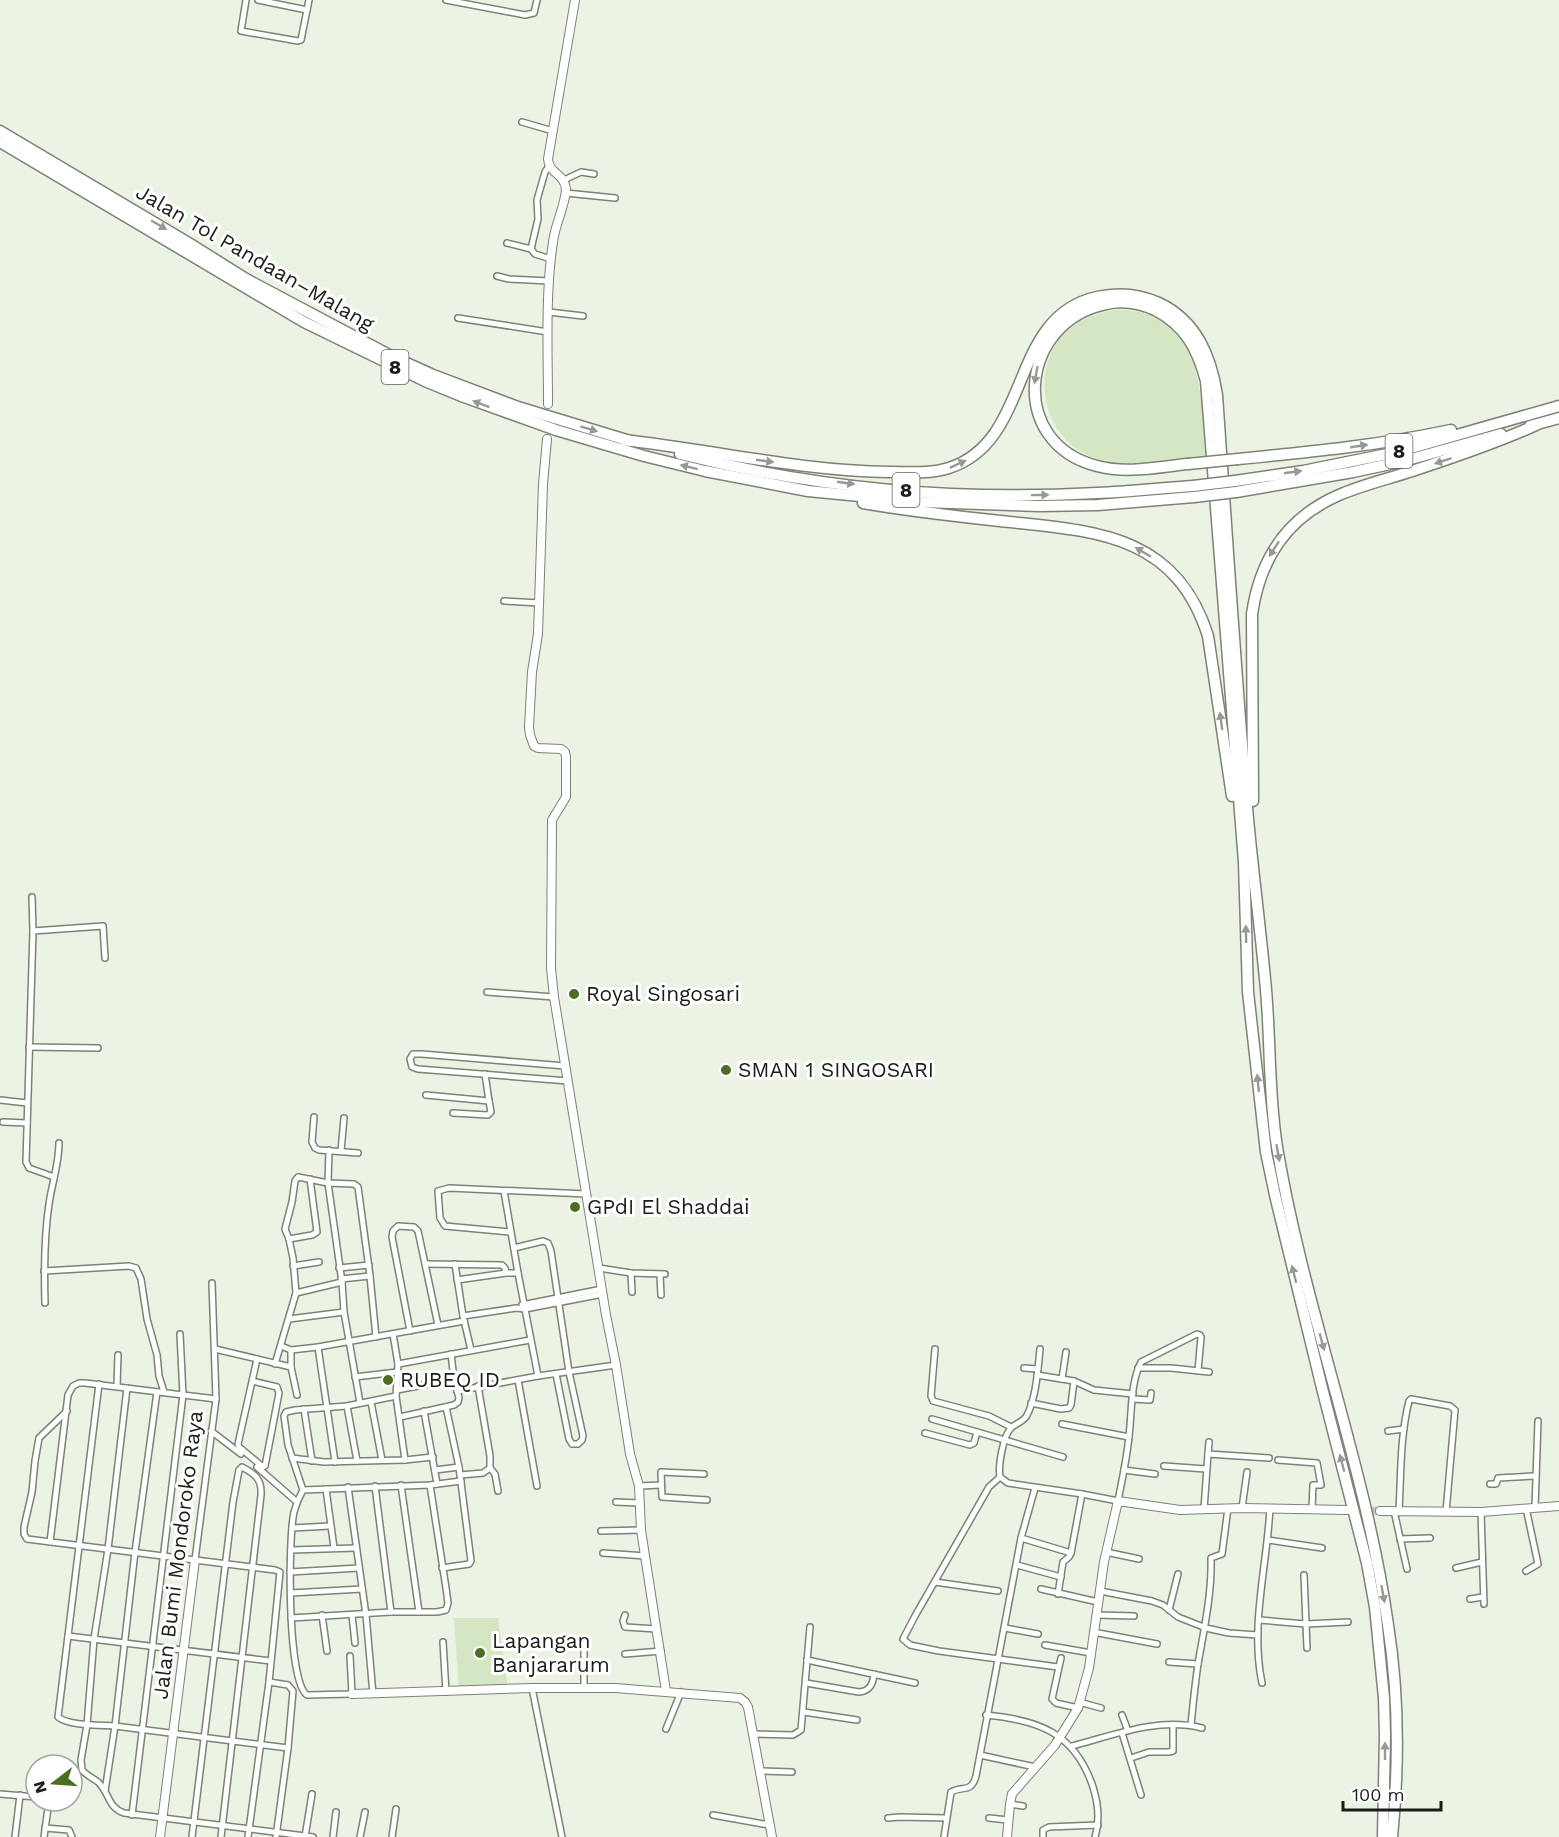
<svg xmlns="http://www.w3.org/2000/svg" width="1559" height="1837" font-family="'Work Sans',sans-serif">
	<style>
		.green { fill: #d4e6c3 }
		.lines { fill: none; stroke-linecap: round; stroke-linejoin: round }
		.secondary-tunnel { stroke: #c1c8bb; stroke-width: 8; stroke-dasharray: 8 4; stroke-linecap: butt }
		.street-casing { stroke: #7c8376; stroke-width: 8 }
		.secondary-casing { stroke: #7c8376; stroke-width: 10 }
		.highway-casing { stroke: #7c8376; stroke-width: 13 }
		.street { stroke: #fff; stroke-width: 5 }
		.secondary { stroke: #fff; stroke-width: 8 }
		.highway { stroke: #fff; stroke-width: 10 }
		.highway-bridge-casing { stroke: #7c8376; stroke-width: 13; stroke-linecap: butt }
		.highway-bridge { stroke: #fff; stroke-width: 10 }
		.oneway { fill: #989997 }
		.poi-dot { fill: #4c6d23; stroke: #fff; stroke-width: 2 }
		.labels { text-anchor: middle; stroke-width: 6; stroke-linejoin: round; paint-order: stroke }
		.shield { fill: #fff; stroke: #5f615d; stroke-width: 1.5 }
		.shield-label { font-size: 20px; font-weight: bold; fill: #1a1d18 }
		.street-label { font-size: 21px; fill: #1a1d18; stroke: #fff }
		.poi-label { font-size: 21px; fill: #1a1d18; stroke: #fff; text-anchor: start }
	</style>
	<rect width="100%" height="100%" fill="#ebf3e4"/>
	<g class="green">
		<path d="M 1114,310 C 1204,308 1200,391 1206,456 C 1173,461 1135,468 1101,460 C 1049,447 1028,382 1059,340 C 1072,322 1094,314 1114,310 Z"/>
		<path d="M 454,1618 L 498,1618 L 508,1688 L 459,1689 Z"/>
	</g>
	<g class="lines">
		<path class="secondary-tunnel" d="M 1348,1510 L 1380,1511"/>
		<g class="street-casing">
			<g id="street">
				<path d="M 246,0 L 241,31 L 298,41 L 301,40 L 307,10"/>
				<path d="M 258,0 L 307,10 L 309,0"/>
				<path d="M 446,0 L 525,15 L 534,13 L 537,0"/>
				<path d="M 522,122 L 553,131"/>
				<path d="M 564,180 L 581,172 L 594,174"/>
				<path d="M 566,193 L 615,198"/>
				<path d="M 507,243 L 531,249 L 535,254 L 551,259"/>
				<path d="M 531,249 L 538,219 L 537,200 L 545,172 L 549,166"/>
				<path d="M 497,276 L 509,279 L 549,281"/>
				<path d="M 549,312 L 583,316"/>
				<path d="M 458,318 L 548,332"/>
				<path d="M 504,601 L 540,603"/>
				<path d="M 32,897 L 33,931 L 26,1162 L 29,1168 L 54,1177"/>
				<path d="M 33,931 L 103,926 L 105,958"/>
				<path d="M 487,992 L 554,997"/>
				<path d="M 29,1047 L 98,1048"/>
				<path d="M 565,1066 L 422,1054 L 413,1054 L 410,1059 L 412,1067 L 418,1069 L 568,1081"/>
				<path d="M 426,1095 L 489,1101 L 485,1074"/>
				<path d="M 0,1100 L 27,1103"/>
				<path d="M 453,1113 L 488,1115 L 491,1112 L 489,1101"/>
				<path d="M 314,1117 L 312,1142 L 315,1148 L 319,1150 L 358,1153"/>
				<path d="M 3,1122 L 27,1123"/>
				<path d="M 329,1150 L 328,1183 L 342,1282 L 344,1312 L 360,1403"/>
				<path d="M 341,1151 L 344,1118"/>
				<path d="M 504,1191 L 518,1273 L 538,1376"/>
				<path d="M 510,1232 L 445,1226 L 440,1218 L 438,1191 L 449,1188 L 587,1194"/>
				<path d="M 289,1239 L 312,1235 L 317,1232 L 310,1179"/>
				<path d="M 514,1248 L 543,1241 L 548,1243 L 551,1251 L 569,1372 L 583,1436 L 582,1440 L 578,1444 L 572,1444 L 569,1439 L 556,1374"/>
				<path d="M 426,1264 L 502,1265 L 505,1268 L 506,1273"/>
				<path d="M 455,1264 L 463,1316 L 471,1350"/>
				<path d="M 293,1266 L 319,1262"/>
				<path d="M 339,1268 L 369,1265"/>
				<path d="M 599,1268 L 631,1273 L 665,1274"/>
				<path d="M 44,1271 L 129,1266 L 136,1268 L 141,1279 L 147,1319 L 157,1355 L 159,1376 L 164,1392"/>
				<path d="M 631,1273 L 632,1292"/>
				<path d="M 660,1275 L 661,1295"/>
				<path d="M 341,1279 L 370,1276"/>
				<path d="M 457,1280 L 506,1273 L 518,1273"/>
				<path d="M 296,1293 L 342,1282"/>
				<path d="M 45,1303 C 44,1269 44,1237 49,1204 C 52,1183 59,1164 59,1143"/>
				<path d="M 522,1305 L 602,1289"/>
				<path d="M 463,1316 L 516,1308 L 525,1309 L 603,1294"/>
				<path d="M 289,1319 L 344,1312"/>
				<path d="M 410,1331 L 392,1237 L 393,1231 L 398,1226 L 414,1227 L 418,1231 L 438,1325"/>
				<path d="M 393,1334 L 398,1364 L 396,1396 L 405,1460"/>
				<path d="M 281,1346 L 291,1350 L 318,1347 L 464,1321"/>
				<path d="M 318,1347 L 335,1462"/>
				<path d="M 215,1349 L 291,1367"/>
				<path d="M 935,1349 L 931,1396 L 933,1401 L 989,1416 L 1011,1427"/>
				<path d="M 1040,1349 C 1038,1369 1036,1400 1026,1417 C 1022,1422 1015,1424 1011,1428 C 1003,1436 998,1466 1000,1477 L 1008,1483 L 1082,1494 L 1118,1501 C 1122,1480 1127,1458 1129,1436 C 1132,1413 1130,1384 1141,1362 L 1197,1334 L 1200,1335 L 1201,1337 L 1198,1371"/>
				<path d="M 291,1350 L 291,1367 L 297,1395"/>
				<path d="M 275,1364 L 296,1293 L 293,1258 L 289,1239 L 285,1229 L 292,1202 L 295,1181 L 298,1177 L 328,1183 L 354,1184 L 358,1187 L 370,1276 L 376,1337"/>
				<path d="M 398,1364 L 530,1340"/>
				<path d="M 1024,1368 L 1038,1369"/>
				<path d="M 1138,1368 L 1171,1368 L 1209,1372"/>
				<path d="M 1037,1375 L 1074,1381 L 1094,1390 L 1133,1394"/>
				<path d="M 355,1377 L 397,1372"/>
				<path d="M 1062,1379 L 1066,1352"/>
				<path d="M 518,1380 L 537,1486"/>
				<path d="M 252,1381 L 277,1387 L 279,1393 L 265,1466 L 263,1467 L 239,1447 L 238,1444 L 257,1359"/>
				<path d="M 99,1384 L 58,1717 C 69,1726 100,1725 115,1726 L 288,1748"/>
				<path d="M 117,1386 L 118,1355"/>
				<path d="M 127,1388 L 108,1549 L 94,1639 L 87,1725 L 81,1760 L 82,1770 C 86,1775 93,1778 98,1782 C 110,1793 107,1807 124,1813 L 313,1837"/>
				<path d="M 397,1390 L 454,1379"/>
				<path d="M 457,1391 L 538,1376 L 616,1365"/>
				<path d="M 1133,1399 L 1150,1400 L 1151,1393"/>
				<path d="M 371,1402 L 382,1460"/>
				<path d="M 1031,1403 L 1061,1409 L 1069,1408 L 1071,1405 L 1074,1381"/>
				<path d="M 347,1406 L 357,1461"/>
				<path d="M 304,1409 L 312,1461"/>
				<path d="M 67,1411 L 39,1438 L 35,1461 L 32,1492 L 24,1527 L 24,1534 L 27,1539 L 275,1570 L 280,1572 L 269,1682 L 248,1837"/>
				<path d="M 424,1411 L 437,1484"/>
				<path d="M 400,1417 L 454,1405 L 458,1402 L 459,1398 L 454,1379 L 451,1354"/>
				<path d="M 932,1419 L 1063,1457"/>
				<path d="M 1062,1424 L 1129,1437"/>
				<path d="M 211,1431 L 241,1454"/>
				<path d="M 1388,1431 L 1404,1429"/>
				<path d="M 925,1433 L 970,1445 L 974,1443 L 977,1432"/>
				<path d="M 1208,1454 L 1209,1442"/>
				<path d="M 292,1458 L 324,1462 L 405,1460 L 433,1457"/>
				<path d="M 1278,1460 L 1317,1463 L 1321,1485 L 1313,1485 L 1312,1509"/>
				<path d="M 1164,1466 L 1206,1469"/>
				<path d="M 257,1467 L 297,1502"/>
				<path d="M 490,1468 L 495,1474 L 498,1491"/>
				<path d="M 435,1470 L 459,1467"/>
				<path d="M 1124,1470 L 1155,1474"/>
				<path d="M 704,1474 L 661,1472 L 662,1497 L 707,1500"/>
				<path d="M 460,1475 L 483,1473 L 490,1468 L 490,1456 L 478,1386"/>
				<path d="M 1000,1477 L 989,1487 L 915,1616 L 903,1639 L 910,1645 L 939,1651 L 1058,1667"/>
				<path d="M 1490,1484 L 1496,1484 L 1498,1478 L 1535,1476"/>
				<path d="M 401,1485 L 419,1612"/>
				<path d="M 375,1486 L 391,1612"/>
				<path d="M 639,1486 L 661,1485"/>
				<path d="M 348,1487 L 366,1615 L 373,1694"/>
				<path d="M 326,1489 L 334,1548"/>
				<path d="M 303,1490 L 430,1485 L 461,1481"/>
				<path d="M 616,1502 L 639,1503"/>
				<path d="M 1242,1508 L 1247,1472"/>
				<path d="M 1526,1508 L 1538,1564 L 1526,1571"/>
				<path d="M 1535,1508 L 1538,1421"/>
				<path d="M 1204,1509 L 1208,1454 L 1269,1458"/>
				<path d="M 1394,1511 L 1407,1569"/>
				<path d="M 1399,1511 C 1401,1474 1400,1437 1409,1401 L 1411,1399 L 1450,1406 L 1455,1410 L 1446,1512"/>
				<path d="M 1481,1512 L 1484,1604"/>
				<path d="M 292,1528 L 330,1526"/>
				<path d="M 601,1531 L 641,1530"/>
				<path d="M 1021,1538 L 1071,1553"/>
				<path d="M 1400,1539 L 1430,1538"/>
				<path d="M 1268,1540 L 1322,1548"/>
				<path d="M 50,1542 L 68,1395 L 73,1386 L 79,1383 L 85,1383 L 216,1399"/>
				<path d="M 291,1550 L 356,1548"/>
				<path d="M 1106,1552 L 1139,1559"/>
				<path d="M 603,1553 L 646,1556"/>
				<path d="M 195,1560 L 216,1399 L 212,1283"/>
				<path d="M 1017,1565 L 1061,1577"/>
				<path d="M 442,1568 L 469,1564 L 471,1561 L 459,1467 L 446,1407"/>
				<path d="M 1456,1568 L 1482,1562"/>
				<path d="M 290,1572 L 359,1568"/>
				<path d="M 1304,1575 L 1307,1648"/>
				<path d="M 935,1582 L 998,1591"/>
				<path d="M 1041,1589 L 1098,1602"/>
				<path d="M 1100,1591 L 1152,1601 L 1163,1605 L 1178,1617 L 1206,1628 L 1229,1633 L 1258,1635"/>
				<path d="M 291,1593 L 362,1589"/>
				<path d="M 1058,1594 L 1063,1562 L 1069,1557 L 1071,1553 L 1082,1494"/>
				<path d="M 1470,1599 L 1483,1597"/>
				<path d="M 1169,1610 L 1178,1574"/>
				<path d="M 322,1615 L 327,1651"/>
				<path d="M 352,1615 L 355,1643"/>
				<path d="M 625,1615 L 623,1621 L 625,1627 L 657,1629"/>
				<path d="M 1096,1615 L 1134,1616"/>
				<path d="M 291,1618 L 391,1612 L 437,1612 L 446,1610 L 448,1603 L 446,1588 L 430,1485"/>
				<path d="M 1259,1620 L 1306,1624 L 1348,1622"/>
				<path d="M 1005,1628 L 1038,1634"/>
				<path d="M 1093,1632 L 1157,1644"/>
				<path d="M 68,1636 L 271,1661"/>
				<path d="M 443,1642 L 446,1692"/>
				<path d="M 1045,1645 L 1091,1653"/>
				<path d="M 584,1650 L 584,1688"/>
				<path d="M 625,1654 L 661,1651"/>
				<path d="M 350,1656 L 352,1694 L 307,1695 C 287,1681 288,1539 294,1512 C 296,1504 299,1497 303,1490 L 288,1445 L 284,1416 L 286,1412 L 295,1410 L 347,1406 L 396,1396"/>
				<path d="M 1061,1658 L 1052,1699 L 1056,1703 L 1078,1708"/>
				<path d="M 807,1660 L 915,1683"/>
				<path d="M 1169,1662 L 1198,1664"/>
				<path d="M 269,1682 L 288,1685 L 293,1691 L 288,1748 L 276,1837"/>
				<path d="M 806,1683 L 859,1692 C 870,1691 873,1684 874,1674"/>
				<path d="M 1262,1683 C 1250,1626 1267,1566 1270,1508"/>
				<path d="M 532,1688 L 562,1837"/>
				<path d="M 1079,1702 L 1101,1708"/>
				<path d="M 804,1712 L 857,1720"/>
				<path d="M 986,1715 C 1039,1720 1075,1733 1093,1787 C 1098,1803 1100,1821 1095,1837"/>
				<path d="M 1122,1715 L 1128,1731"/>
				<path d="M 1191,1725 C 1193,1705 1195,1684 1198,1664 C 1204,1629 1212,1594 1211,1558 L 1222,1554 L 1228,1508"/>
				<path d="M 666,1729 L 681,1692"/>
				<path d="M 1122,1733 L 1141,1795"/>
				<path d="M 752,1734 L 793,1735 L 801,1730 L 810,1627"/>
				<path d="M 1072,1746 C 1114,1735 1158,1717 1202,1728"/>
				<path d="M 980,1755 L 1035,1767"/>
				<path d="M 1131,1758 L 1149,1752 L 1169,1752 L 1173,1751 L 1173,1725"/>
				<path d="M 759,1771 L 792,1772"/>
				<path d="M 105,1791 L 115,1726 L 135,1552 L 157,1392"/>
				<path d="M 0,1794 L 36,1797"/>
				<path d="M 1010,1804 L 1023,1806"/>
				<path d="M 132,1815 L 183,1395 L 180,1334"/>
				<path d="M 713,1815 L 769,1825"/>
				<path d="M 888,1818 L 900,1817 L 946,1818"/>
				<path d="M 989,1818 L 1008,1820"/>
				<path d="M 45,1828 L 69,1830 L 72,1837"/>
				<path d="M 15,1837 L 20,1795"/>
				<path d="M 44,1837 L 48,1808 L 46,1801"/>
				<path d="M 192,1837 L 233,1502 L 239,1470 L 242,1467 C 255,1474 262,1479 261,1495 L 221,1837"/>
				<path d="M 305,1837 L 312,1794"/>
				<path d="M 333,1837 L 336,1812"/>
				<path d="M 360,1837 L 365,1812"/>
				<path d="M 392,1837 L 396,1809"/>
				<path d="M 944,1837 L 951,1792 C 963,1785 971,1794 976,1776 L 1021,1538 L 1035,1488"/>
				<path d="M 1043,1837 L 1043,1830 L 1049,1827 L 1098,1825"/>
			</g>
		</g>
		<g class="secondary-casing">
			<g id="secondary">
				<path d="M 548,404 C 548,352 545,294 553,242 C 555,224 565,207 566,189 C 564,173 549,174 548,159 L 575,0"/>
				<path d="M 547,439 L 543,484 L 538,634 L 532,672 L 529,727 L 530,735 L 534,746 L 538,748 L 561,749 L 565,752 L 566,757 L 566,797 L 552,820 L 551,968 L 554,997 L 606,1315 L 616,1365 L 630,1454 L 639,1486 L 641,1530 L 666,1691"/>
				<path d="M 1380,1511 L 1481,1512 L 1559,1506"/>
				<path d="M 352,1694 L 532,1688 L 615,1688 L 740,1698 L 745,1702 L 748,1707 L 772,1837"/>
				<path d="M 160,1837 L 195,1560"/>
				<path d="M 1007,1837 L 1010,1804 L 1012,1794 L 1055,1745 L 1078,1708 L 1089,1668 L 1104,1562 L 1118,1501 L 1180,1510 L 1242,1508 L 1348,1510"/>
			</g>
		</g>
		<g class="highway-casing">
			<g id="highway">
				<path d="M 0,131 L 187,242 L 246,279 L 391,356 L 433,375 L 518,407 L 630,441"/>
				<path d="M 0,142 L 304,322 L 425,381 L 464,397 L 556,430 L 644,456 L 705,471 L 808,491 L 922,502 L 1039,506 L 1098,505 L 1194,497"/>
				<path d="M 1530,426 L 1559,418"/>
				<path d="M 624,440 C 713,450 801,471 890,472 C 910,472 930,474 949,468 C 1034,440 1007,317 1097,297 C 1119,292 1139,294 1159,303 C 1197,321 1211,357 1217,395 C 1227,536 1236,678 1248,819 C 1253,872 1260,926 1265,979 C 1271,1035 1268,1092 1277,1147 C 1304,1309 1365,1463 1388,1625 C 1399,1695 1399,1767 1392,1837"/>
				<path d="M 680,454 C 815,488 958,501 1097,493 C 1129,492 1161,488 1193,486"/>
				<path d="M 1238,459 C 1310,452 1381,445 1451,430"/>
				<path d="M 1188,464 C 1158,467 1127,474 1097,466 C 1006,443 1020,321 1106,304 C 1124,300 1139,303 1155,310 C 1185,325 1198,350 1206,381 L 1244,862 L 1248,992 L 1261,1108 L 1266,1152 L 1275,1195 L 1322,1388 L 1367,1563 L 1375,1607 L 1384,1698 L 1385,1735 L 1383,1837"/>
				<path d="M 1235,481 L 1303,471 L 1397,452 L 1559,406"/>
				<path d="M 1236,492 L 1353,472 L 1404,461 L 1501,434"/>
				<path d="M 863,503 C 908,511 954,516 1000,521 C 1092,531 1175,532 1208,636 L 1232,796"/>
				<path d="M 1253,801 L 1252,614 C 1260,559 1286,518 1339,495 C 1362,485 1388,479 1412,471 C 1455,457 1496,443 1536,425"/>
			</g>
		</g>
		<use href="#street" class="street"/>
		<use href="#secondary" class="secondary"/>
		<use href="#highway" class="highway"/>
		<g class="highway-bridge-casing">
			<g id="highway-bridge">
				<path d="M 1188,464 L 1238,459"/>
				<path d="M 1193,486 L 1235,481"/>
				<path d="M 1194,497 L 1236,492"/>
			</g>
		</g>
		<use href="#highway-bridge" class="highway-bridge"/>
	</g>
	<defs><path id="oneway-solid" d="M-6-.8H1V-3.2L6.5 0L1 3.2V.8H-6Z" transform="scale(1.5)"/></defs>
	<g class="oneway">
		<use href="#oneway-solid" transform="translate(159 225) rotate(30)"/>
		<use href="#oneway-solid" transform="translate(1036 375) rotate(100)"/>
		<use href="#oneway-solid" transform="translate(481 404) rotate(-159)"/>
		<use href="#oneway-solid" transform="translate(589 429) rotate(17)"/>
		<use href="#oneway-solid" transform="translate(1359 446) rotate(-9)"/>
		<use href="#oneway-solid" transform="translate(765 461) rotate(8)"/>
		<use href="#oneway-solid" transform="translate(1443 461) rotate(162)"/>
		<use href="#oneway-solid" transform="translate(958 464) rotate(-25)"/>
		<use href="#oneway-solid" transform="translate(689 467) rotate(-166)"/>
		<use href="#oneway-solid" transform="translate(1293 472) rotate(-8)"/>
		<use href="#oneway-solid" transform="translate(846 483) rotate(8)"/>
		<use href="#oneway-solid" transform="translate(1040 495) rotate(-1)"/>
		<use href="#oneway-solid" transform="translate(1274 549) rotate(123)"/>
		<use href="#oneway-solid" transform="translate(1143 552) rotate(-149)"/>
		<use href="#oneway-solid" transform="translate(1221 721) rotate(-98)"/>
		<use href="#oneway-solid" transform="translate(1246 934) rotate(-91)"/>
		<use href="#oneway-solid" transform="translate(1258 1083) rotate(-96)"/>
		<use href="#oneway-solid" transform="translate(1278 1153) rotate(80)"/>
		<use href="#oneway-solid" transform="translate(1294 1274) rotate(-104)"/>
		<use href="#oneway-solid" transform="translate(1322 1342) rotate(75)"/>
		<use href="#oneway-solid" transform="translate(1342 1463) rotate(-105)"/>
		<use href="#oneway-solid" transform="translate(1383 1594) rotate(80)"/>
		<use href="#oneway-solid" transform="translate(1385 1751) rotate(-90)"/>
	</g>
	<g class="poi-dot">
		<circle cx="574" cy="994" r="6"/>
		<circle cx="726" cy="1070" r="6"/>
		<circle cx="575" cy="1207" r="6"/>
		<circle cx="388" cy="1380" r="6"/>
		<circle cx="480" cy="1653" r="6"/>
	</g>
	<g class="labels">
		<g class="shield">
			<rect x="381.5" y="350" width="27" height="34" rx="4.5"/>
			<rect x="1385.5" y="434" width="27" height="34" rx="4.5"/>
			<rect x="892.5" y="473" width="27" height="34" rx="4.5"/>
		</g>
		<g class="shield-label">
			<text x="395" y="374">8</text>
			<text x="1399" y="458">8</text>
			<text x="906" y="497">8</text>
		</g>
		<g class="street-label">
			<text transform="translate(255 258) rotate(30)" y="7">Jalan Tol Pandaan–Malang</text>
			<text transform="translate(178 1555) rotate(-83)" y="7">Jalan Bumi Mondoroko Raya</text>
		</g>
		<g class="poi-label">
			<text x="586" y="1001">Royal Singosari</text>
			<text x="738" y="1077">SMAN 1 SINGOSARI</text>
			<text x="587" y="1214">GPdI El Shaddai</text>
			<text x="400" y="1387">RUBEQ ID</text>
			<text x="492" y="1648">Lapangan<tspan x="492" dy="24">Banjararum</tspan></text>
		</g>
	</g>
	<g transform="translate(54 1783) rotate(253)"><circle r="28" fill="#ffffff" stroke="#a3a5a3" stroke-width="1.5"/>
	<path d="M0-4.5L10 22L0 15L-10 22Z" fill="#4c6d23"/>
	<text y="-9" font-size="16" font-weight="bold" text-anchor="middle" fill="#1a1d18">N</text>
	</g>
	<path d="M1343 1801v9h98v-9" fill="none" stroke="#1a1d18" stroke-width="3"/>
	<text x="1352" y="1801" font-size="18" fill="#1a1d18" stroke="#ffffff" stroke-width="4.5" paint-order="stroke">100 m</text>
</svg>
